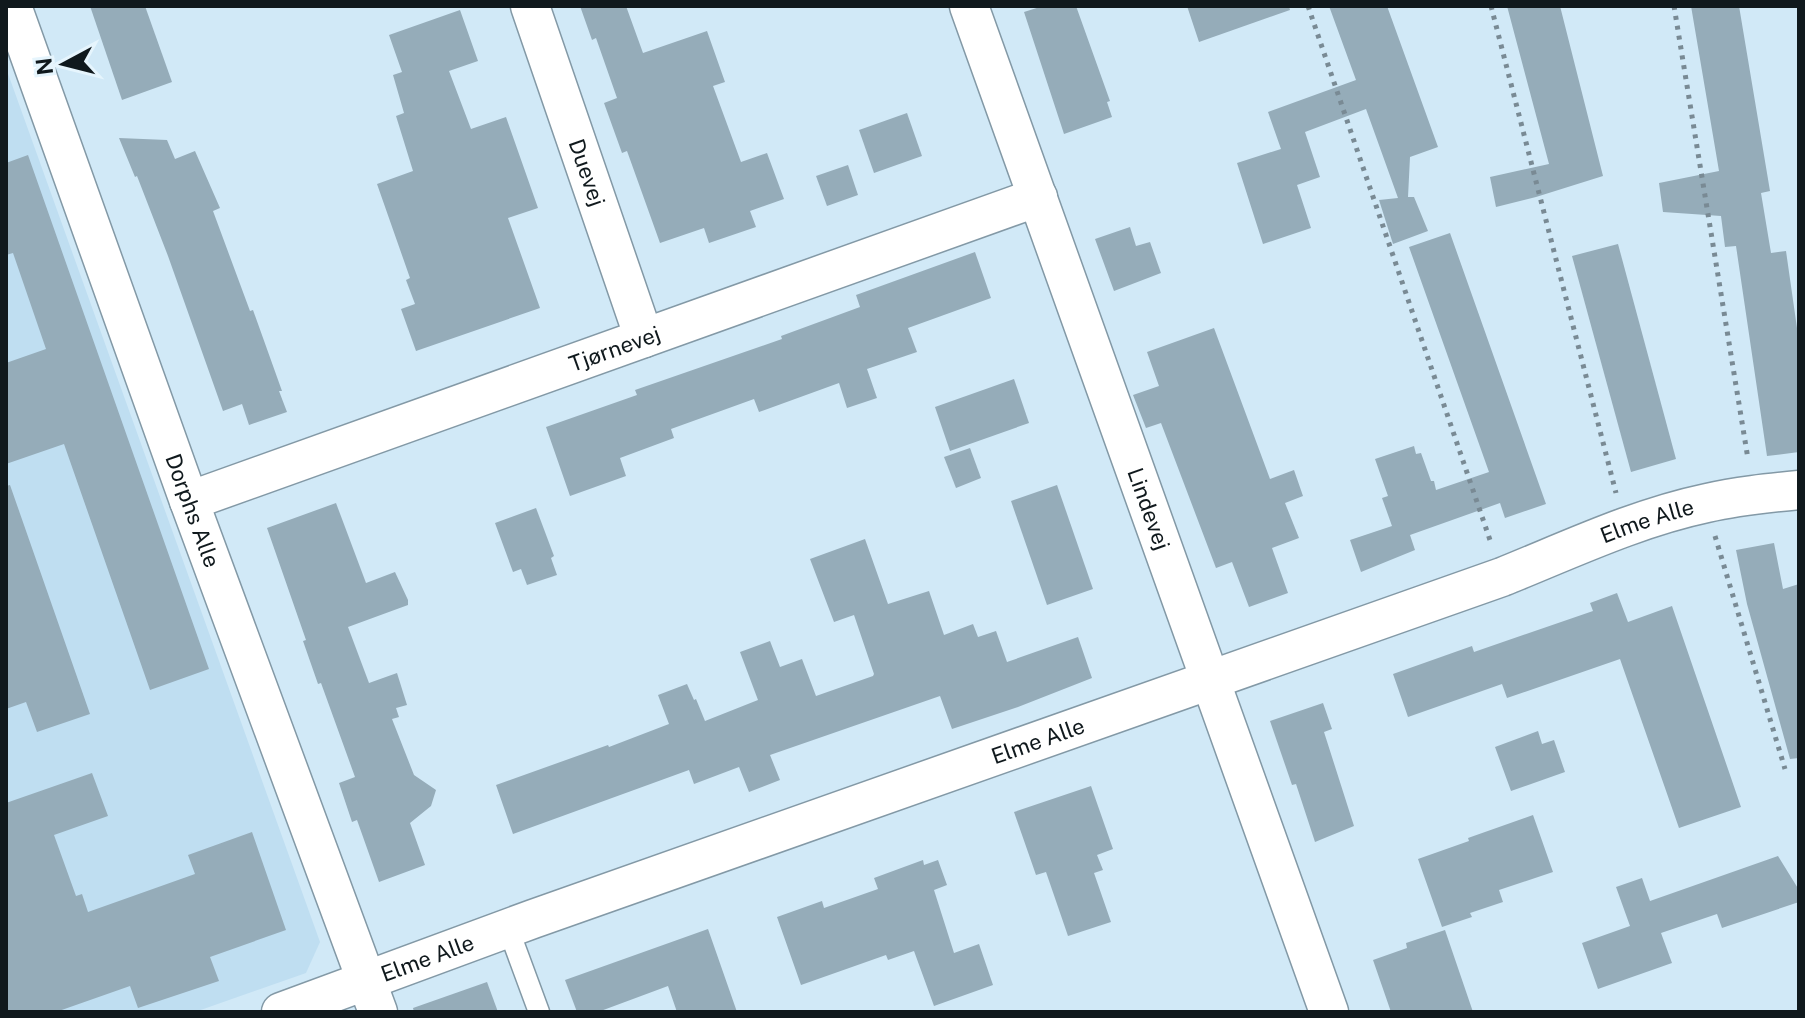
<svg xmlns="http://www.w3.org/2000/svg" width="1805" height="1018" font-family="'Public Sans',sans-serif">
	<style>
		.built { fill: #bfdef1 }
		.building { fill: #95acb9 }
		.lines { fill: none; stroke-linecap: round; stroke-linejoin: round }
		.lane-casing { stroke: #8399a6; stroke-width: 23 }
		.street-casing { stroke: #8399a6; stroke-width: 41 }
		.path { stroke: #798a94; stroke-width: 5; stroke-dasharray: 4 6; stroke-linecap: butt }
		.lane { stroke: #fff; stroke-width: 20 }
		.street { stroke: #fff; stroke-width: 38 }
		.labels { text-anchor: middle; stroke-width: 6; stroke-linejoin: round; paint-order: stroke }
		.street-label { font-size: 22px; fill: #10191d; stroke: #e6f5fd }
	</style>
	<rect width="100%" height="100%" fill="#d1e9f7"/>
	<path class="built" d="M 6,68 L 320,942 L 306,973 L 195,1012 L 6,1012 Z"/>
	<g class="building">
		<path d="M 90,6 L 145,6 L 172,82 L 122,100 Z"/>
		<path d="M 580,6 L 626,6 L 643,53 L 707,31 L 725,82 L 713,86 L 741,162 L 767,153 L 784,199 L 750,211 L 756,227 L 709,243 L 704,228 L 660,243 L 627,151 L 622,153 L 604,103 L 617,98 L 596,38 L 592,40 Z"/>
		<path d="M 1043,6 L 1076,6 L 1110,101 L 1107,102 L 1112,117 L 1064,134 L 1024,12 Z"/>
		<path d="M 1187,6 L 1289,6 L 1290,10 L 1199,42 Z"/>
		<path d="M 1329,6 L 1387,6 L 1438,147 L 1410,157 L 1408,197 L 1414,197 L 1428,231 L 1393,244 L 1379,200 L 1398,198 L 1366,109 L 1305,132 L 1320,177 L 1297,185 L 1311,228 L 1263,244 L 1237,163 L 1281,149 L 1268,112 L 1356,80 Z"/>
		<path d="M 1507,6 L 1560,6 L 1603,176 L 1536,197 L 1496,207 L 1490,177 L 1549,164 Z"/>
		<path d="M 1691,6 L 1739,6 L 1770,191 L 1761,193 L 1771,253 L 1786,251 L 1799,342 L 1799,452 L 1767,456 L 1736,246 L 1725,247 L 1721,216 L 1663,212 L 1659,183 L 1719,171 Z"/>
		<path d="M 460,10 L 478,61 L 449,71 L 471,129 L 506,117 L 538,208 L 508,218 L 540,308 L 416,351 L 401,309 L 415,304 L 406,280 L 410,278 L 377,184 L 413,171 L 396,116 L 404,113 L 393,75 L 402,72 L 389,35 Z"/>
		<path d="M 907,113 L 922,156 L 874,173 L 859,130 Z"/>
		<path d="M 119,138 L 167,140 L 175,159 L 195,151 L 220,208 L 213,211 L 250,311 L 253,310 L 282,391 L 279,391 L 287,412 L 249,425 L 242,404 L 223,411 L 168,256 L 137,176 L 135,177 Z"/>
		<path d="M 28,155 L 209,669 L 150,690 L 64,444 L 6,464 L 6,363 L 46,349 L 13,253 L 6,255 L 6,163 Z"/>
		<path d="M 848,165 L 858,195 L 827,206 L 816,176 Z"/>
		<path d="M 1130,227 L 1136,246 L 1150,242 L 1161,273 L 1114,291 L 1095,239 Z"/>
		<path d="M 1450,233 L 1546,504 L 1505,518 L 1500,503 L 1410,535 L 1415,550 L 1361,572 L 1350,540 L 1392,526 L 1382,498 L 1388,496 L 1375,459 L 1414,446 L 1416,454 L 1421,453 L 1431,481 L 1434,481 L 1436,490 L 1489,472 L 1409,247 Z"/>
		<path d="M 1618,244 L 1676,459 L 1631,472 L 1572,256 Z"/>
		<path d="M 975,252 L 991,298 L 908,328 L 917,352 L 867,369 L 877,398 L 847,408 L 839,383 L 759,412 L 754,399 L 671,429 L 674,438 L 620,458 L 626,476 L 570,496 L 546,427 L 637,395 L 635,390 L 782,339 L 781,336 L 860,307 L 856,295 Z"/>
		<path d="M 1214,328 L 1270,479 L 1294,470 L 1303,496 L 1285,503 L 1299,538 L 1272,548 L 1288,593 L 1249,607 L 1232,562 L 1216,568 L 1161,423 L 1146,428 L 1133,395 L 1159,386 L 1147,352 Z"/>
		<path d="M 1014,379 L 1029,423 L 950,451 L 935,407 Z"/>
		<path d="M 970,448 L 981,478 L 956,488 L 944,457 Z"/>
		<path d="M 10,485 L 90,714 L 37,732 L 26,702 L 6,709 L 6,486 Z"/>
		<path d="M 1057,485 L 1093,589 L 1047,605 L 1011,501 Z"/>
		<path d="M 336,503 L 366,583 L 395,572 L 408,600 L 408,605 L 348,627 L 369,683 L 397,673 L 407,705 L 396,708 L 399,717 L 392,719 L 414,775 L 436,790 L 431,806 L 410,823 L 425,865 L 379,882 L 357,820 L 352,822 L 339,783 L 355,777 L 321,683 L 318,684 L 303,641 L 306,640 L 267,528 Z"/>
		<path d="M 536,508 L 554,556 L 551,558 L 557,575 L 527,585 L 521,569 L 513,572 L 495,523 Z"/>
		<path d="M 865,539 L 888,604 L 929,591 L 944,635 L 973,624 L 978,637 L 996,631 L 1007,662 L 1078,637 L 1092,678 L 1018,707 L 952,729 L 940,696 L 770,755 L 780,780 L 749,792 L 739,767 L 694,784 L 689,770 L 513,834 L 496,785 L 608,745 L 609,747 L 669,724 L 658,695 L 687,684 L 694,700 L 696,699 L 705,721 L 758,700 L 740,652 L 770,641 L 780,667 L 802,659 L 816,696 L 873,676 L 874,674 L 854,615 L 834,622 L 810,559 Z"/>
		<path d="M 1774,543 L 1783,589 L 1799,584 L 1799,758 L 1790,759 L 1747,604 L 1736,550 Z"/>
		<path d="M 1617,593 L 1628,622 L 1672,606 L 1741,807 L 1679,828 L 1620,659 L 1507,698 L 1502,684 L 1408,717 L 1393,674 L 1472,646 L 1474,652 L 1593,611 L 1590,603 Z"/>
		<path d="M 1323,703 L 1332,729 L 1324,732 L 1354,826 L 1315,842 L 1296,784 L 1292,785 L 1270,721 Z"/>
		<path d="M 1538,731 L 1542,744 L 1554,740 L 1565,772 L 1511,791 L 1495,747 Z"/>
		<path d="M 92,773 L 108,816 L 54,835 L 76,896 L 82,894 L 88,912 L 195,874 L 188,855 L 252,832 L 286,930 L 210,957 L 219,981 L 138,1008 L 130,986 L 56,1012 L 6,1012 L 6,803 Z"/>
		<path d="M 1091,786 L 1113,849 L 1097,855 L 1103,870 L 1094,873 L 1111,922 L 1068,936 L 1046,872 L 1036,875 L 1014,812 Z"/>
		<path d="M 1533,815 L 1553,872 L 1499,890 L 1503,902 L 1470,913 L 1472,917 L 1442,927 L 1418,859 L 1469,841 L 1468,838 Z"/>
		<path d="M 1778,856 L 1799,890 L 1799,902 L 1722,928 L 1717,914 L 1661,933 L 1672,963 L 1598,989 L 1582,943 L 1630,926 L 1616,887 L 1642,878 L 1650,901 Z"/>
		<path d="M 923,860 L 924,865 L 938,860 L 947,885 L 934,890 L 954,953 L 979,944 L 993,985 L 934,1006 L 914,951 L 888,960 L 886,955 L 801,985 L 777,917 L 822,901 L 824,908 L 878,889 L 874,878 Z"/>
		<path d="M 708,929 L 737,1012 L 677,1012 L 668,986 L 598,1012 L 577,1012 L 565,980 Z"/>
		<path d="M 1445,930 L 1473,1012 L 1391,1012 L 1373,960 L 1407,948 L 1406,943 Z"/>
		<path d="M 487,982 L 498,1012 L 414,1012 L 413,1008 Z"/>
	</g>
	<g class="lines">
		<g class="lane-casing">
			<path id="lane" d="M 508,928 L 539,1012"/>
		</g>
		<g class="street-casing">
			<g id="street">
				<path id="s1" d="M 12,6 L 189,501 L 378,1012"/>
				<path id="s2" d="M 530,6 L 644,338"/>
				<path id="s3" d="M 969,6 L 1329,1012"/>
				<path id="s4" d="M 189,501 L 1038,197"/>
				<path id="s5" d="M 281,1012 L 533,919 L 1502,577 C 1569,550 1636,518 1707,503 C 1737,496 1768,493 1799,490"/>
			</g>
		</g>
		<g class="path">
			<path d="M 1308,6 L 1491,543"/>
			<path d="M 1491,6 L 1616,493"/>
			<path d="M 1674,6 L 1748,459"/>
			<path d="M 1715,536 L 1785,769"/>
		</g>
		<use href="#lane" class="lane"/>
		<use href="#street" class="street"/>
	</g>
	<g class="labels">
		<g class="street-label">
			<text dy="8" stroke="none"><textPath href="#s2" startOffset="176">Duevej</textPath></text>
			<text dy="8" stroke="none"><textPath href="#s4" startOffset="452">Tjørnevej</textPath></text>
			<text dy="8" stroke="none"><textPath href="#s3" startOffset="534">Lindevej</textPath></text>
			<text dy="8" stroke="none"><textPath href="#s1" startOffset="536">Dorphs Alle</textPath></text>
			<text dy="8" stroke="none"><textPath href="#s5" startOffset="1452">Elme Alle</textPath></text>
			<text dy="8" stroke="none"><textPath href="#s5" startOffset="804">Elme Alle</textPath></text>
			<text dy="8" stroke="none"><textPath href="#s5" startOffset="156">Elme Alle</textPath></text>
		</g>
	</g>
	<rect width="1805" height="1018" fill="none" stroke="#10191d" stroke-width="16"/>
	<g transform="translate(64 64) rotate(263)" stroke="#e6f5fd" stroke-width="6" paint-order="stroke">
	<path d="M0-6L14 30L0 20L-14 30Z" fill="#10191d"/>
	<text y="-12" font-size="22" font-weight="bold" text-anchor="middle" fill="#10191d">N</text>
	</g>
</svg>
